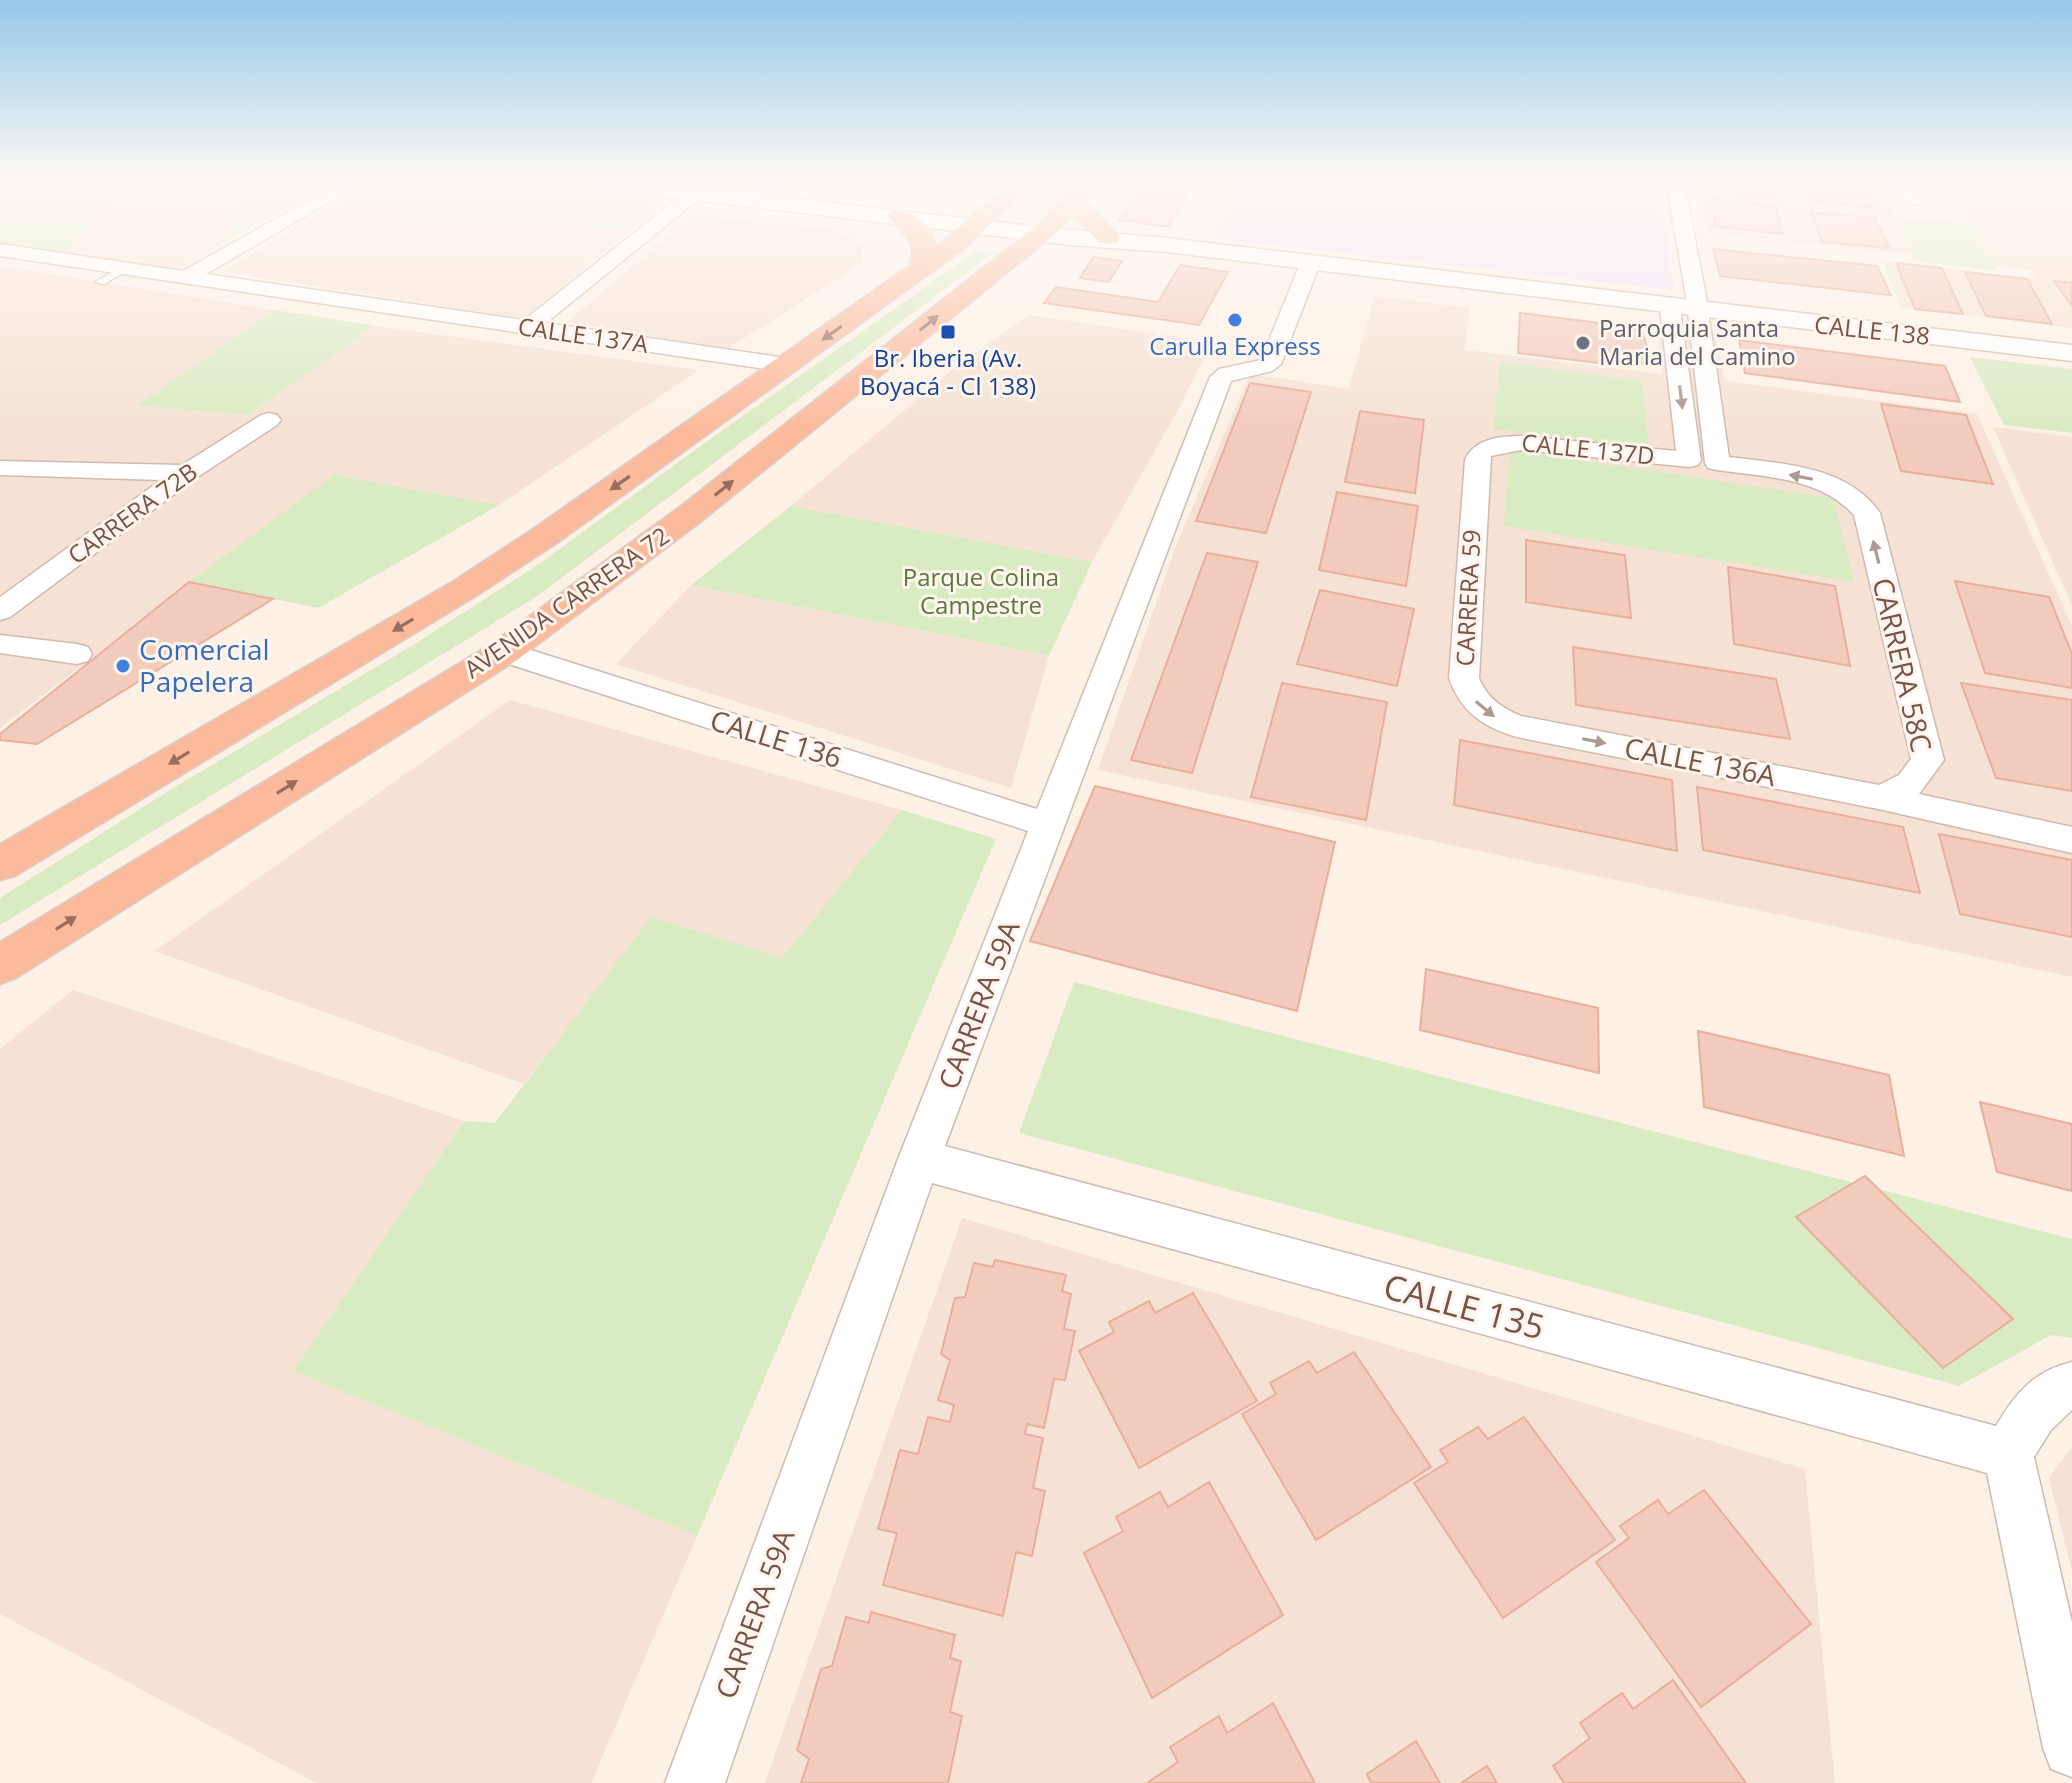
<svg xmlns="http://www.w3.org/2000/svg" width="2072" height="1783" font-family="'Open Sans',sans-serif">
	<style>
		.residential { fill: #f5e2d4 }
		.education { fill: #eee2fa }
		.green { fill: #d9ebc3 }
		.building { fill: #f3cbbd; stroke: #e7af9c; stroke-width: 2 }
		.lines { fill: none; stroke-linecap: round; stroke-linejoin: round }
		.service-casing { stroke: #d1b9ae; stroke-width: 3 }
		.minor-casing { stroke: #d1b9ae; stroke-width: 3 }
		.secondary-casing { stroke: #d7baad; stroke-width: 3 }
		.trunk-casing { stroke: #d9cfcc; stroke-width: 3 }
		.service { fill: #fff; fill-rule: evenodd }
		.minor { fill: #fff; fill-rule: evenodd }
		.secondary { fill: #fff; fill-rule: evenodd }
		.trunk { fill: #fbba9c; fill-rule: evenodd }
		.oneway { fill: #986e5e }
		.oneway2 { fill: #ad9892 }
		.shop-dot { fill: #3f7fe0; stroke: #fff5ed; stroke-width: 3 }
		.transit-dot { fill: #1a4fb4; stroke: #fff5ed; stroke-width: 3 }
		.worship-dot { fill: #6b7280; stroke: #fff5ed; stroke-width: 3 }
		.labels { text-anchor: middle; stroke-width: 6; stroke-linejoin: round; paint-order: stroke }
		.far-worship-label { font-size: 24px; fill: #5b616d; stroke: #fff5ed; text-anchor: start }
		.far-street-label { font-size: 24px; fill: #775449; stroke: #fff5ed }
		.far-shop-label { font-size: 24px; fill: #366cbe; stroke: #fff5ed }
		.far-transit-label { font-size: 24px; fill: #164399; stroke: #fff5ed }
		.far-park-label { font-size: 24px; fill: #57783e; stroke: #fff5ed }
		.shop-label { font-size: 28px; fill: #366cbe; stroke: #fff5ed; text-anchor: start }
		.street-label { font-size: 28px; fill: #775449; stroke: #fff5ed }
		.near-street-label { font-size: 34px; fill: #775449; stroke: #fff5ed }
	</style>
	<rect width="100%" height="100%" fill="#fdf1e6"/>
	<g class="residential">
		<path d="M 125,182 L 253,182 L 222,243 L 181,269 L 64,255 Z"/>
		<path d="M 784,182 L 971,182 L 948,205 L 780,185 Z"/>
		<path d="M 1697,182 L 1879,182 L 1911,254 L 1708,233 Z"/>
		<path d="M 1953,189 L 2072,200 L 2072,328 L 1900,306 L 1883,261 L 2036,279 L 2031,270 L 1994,266 Z"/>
		<path d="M 338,203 L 483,222 L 527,218 L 631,230 L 523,318 L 222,272 Z"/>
		<path d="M 693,215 L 832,230 L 863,244 L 861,264 L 727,349 L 567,322 Z"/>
		<path d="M 0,266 L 275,310 L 140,404 L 247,415 L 375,326 L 699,370 L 499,505 L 334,475 L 0,728 Z"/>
		<path d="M 1374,296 L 1470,308 L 1465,350 L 1662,374 L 1657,331 L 1716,339 L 1725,381 L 1977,414 L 2072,626 L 2072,977 L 1098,770 L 1177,543 L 1250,374 L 1349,389 Z"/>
		<path d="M 1029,315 L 1211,342 L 1182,403 L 1092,562 L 791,506 L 953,369 Z"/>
		<path d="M 1993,427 L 2072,437 L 2072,606 Z"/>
		<path d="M 691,585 L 1049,656 L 1011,788 L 616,664 Z"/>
		<path d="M 510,700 L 902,810 L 782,958 L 651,918 L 524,1084 L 155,951 Z"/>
		<path d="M 73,990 L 464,1121 L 293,1371 L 697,1536 L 591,1783 L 317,1783 L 0,1614 L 0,1049 Z"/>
		<path d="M 962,1218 L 1805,1469 L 1835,1783 L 765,1783 Z"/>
		<path d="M 2072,1447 L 2072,1572 L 2049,1478 Z"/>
	</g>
	<path class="education" d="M 1241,182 L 1658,182 L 1674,290 L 1214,239 Z"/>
	<g class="green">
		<path d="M 32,182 L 125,182 L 64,255 L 0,245 L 0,190 Z"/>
		<path d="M 253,182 L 334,182 L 222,243 Z"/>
		<path d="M 375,182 L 475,182 L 664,204 L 631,230 L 527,218 L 483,222 L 338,203 Z"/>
		<path d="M 1914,182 L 2072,182 L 2072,200 L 1916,185 Z"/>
		<path d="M 1894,216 L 1971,224 L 1996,271 L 1914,261 Z"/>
		<path d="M 976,251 L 990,255 L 536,597 L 0,925 L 0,898 L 170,790 L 413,645 L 539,564 L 702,445 Z"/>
		<path d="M 275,310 L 375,326 L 247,415 L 138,405 Z"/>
		<path d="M 1970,357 L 2072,369 L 2072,433 L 2004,425 Z"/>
		<path d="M 1499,362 L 1642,381 L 1649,451 L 1494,429 Z"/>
		<path d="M 1510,450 L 1833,498 L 1854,582 L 1504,526 Z"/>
		<path d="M 334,475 L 499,505 L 318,608 L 189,582 Z"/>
		<path d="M 791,506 L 1092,562 L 1049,656 L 691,585 Z"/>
		<path d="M 902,810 L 996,839 L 697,1536 L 293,1371 L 464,1121 L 495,1123 L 651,917 L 782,958 Z"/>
		<path d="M 1074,982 L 2072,1239 L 2072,1338 L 2051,1335 L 1959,1386 L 1019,1133 Z"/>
	</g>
	<g class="building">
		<path d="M 1705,182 L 1766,182 L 1770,198 L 1707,190 Z"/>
		<path d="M 1802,182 L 1863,184 L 1872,208 L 1809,200 Z"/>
		<path d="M 1143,185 L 1190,190 L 1169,227 L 1119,220 Z"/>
		<path d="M 1712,199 L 1776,206 L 1782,234 L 1715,226 Z"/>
		<path d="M 1811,212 L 1875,218 L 1889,248 L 1822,242 Z"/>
		<path d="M 1713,249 L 1877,266 L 1891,295 L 1720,276 Z"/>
		<path d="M 1093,257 L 1122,261 L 1109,282 L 1080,278 Z"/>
		<path d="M 1896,263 L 1942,268 L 1963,314 L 1915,309 Z"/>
		<path d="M 1180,265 L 1228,272 L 1199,325 L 1044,303 L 1056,287 L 1158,302 Z"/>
		<path d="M 1965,272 L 2027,279 L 2052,324 L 1986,316 Z"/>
		<path d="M 2054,281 L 2072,283 L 2072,306 Z"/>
		<path d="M 1520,313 L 1624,326 L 1643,333 L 1651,361 L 1630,367 L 1518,353 Z"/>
		<path d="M 1739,340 L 1945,366 L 1960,402 L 1745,373 Z"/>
		<path d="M 1250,383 L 1311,392 L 1266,533 L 1196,521 Z"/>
		<path d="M 1881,404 L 1966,415 L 1993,484 L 1901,471 Z"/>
		<path d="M 1360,411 L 1424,420 L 1415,493 L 1345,482 Z"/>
		<path d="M 1337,492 L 1418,506 L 1406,586 L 1319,570 Z"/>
		<path d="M 1526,540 L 1625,555 L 1631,618 L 1526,602 Z"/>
		<path d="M 1207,553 L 1258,562 L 1192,773 L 1131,760 Z"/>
		<path d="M 1728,567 L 1835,586 L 1850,666 L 1734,644 Z"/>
		<path d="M 1955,581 L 2049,597 L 2072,654 L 2072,688 L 1985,673 Z"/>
		<path d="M 189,582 L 273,599 L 37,744 L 0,740 L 0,734 Z"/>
		<path d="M 1320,590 L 1414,609 L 1397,686 L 1297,664 Z"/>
		<path d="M 1573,647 L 1776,679 L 1790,739 L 1576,705 Z"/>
		<path d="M 1282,683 L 1387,702 L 1366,820 L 1251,797 Z"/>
		<path d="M 1961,683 L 2072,700 L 2072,791 L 1996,778 Z"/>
		<path d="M 1460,740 L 1672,780 L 1677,851 L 1454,805 Z"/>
		<path d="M 1095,786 L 1335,842 L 1297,1011 L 1030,941 Z"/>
		<path d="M 1697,787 L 1903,827 L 1920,893 L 1703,850 Z"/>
		<path d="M 1939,834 L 2072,860 L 2072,937 L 1960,914 Z"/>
		<path d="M 1426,969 L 1598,1008 L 1599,1073 L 1420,1030 Z"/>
		<path d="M 1698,1031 L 1889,1075 L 1904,1156 L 1704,1107 Z"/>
		<path d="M 1980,1102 L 2072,1124 L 2072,1191 L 1997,1172 Z"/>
		<path d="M 1865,1176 L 2013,1319 L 1943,1368 L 1796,1217 Z"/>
		<path d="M 995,1260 L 1066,1275 L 1062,1291 L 1071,1294 L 1064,1329 L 1075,1331 L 1065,1380 L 1054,1379 L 1044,1428 L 1027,1424 L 1025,1434 L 1043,1438 L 1033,1488 L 1045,1491 L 1032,1556 L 1016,1552 L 1003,1616 L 883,1585 L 897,1533 L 878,1529 L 900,1450 L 918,1454 L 928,1417 L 950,1422 L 954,1405 L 938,1400 L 950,1360 L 941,1354 L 955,1298 L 965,1297 L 974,1263 L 993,1267 Z"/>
		<path d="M 1193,1293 L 1257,1401 L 1139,1468 L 1079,1351 L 1114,1332 L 1109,1322 L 1149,1301 L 1155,1313 Z"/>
		<path d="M 1354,1352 L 1431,1467 L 1316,1540 L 1242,1414 L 1276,1394 L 1270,1383 L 1309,1361 L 1317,1373 Z"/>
		<path d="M 1524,1417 L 1615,1540 L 1503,1618 L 1414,1483 L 1448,1462 L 1440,1450 L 1478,1427 L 1488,1439 Z"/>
		<path d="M 1209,1482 L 1283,1615 L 1152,1698 L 1084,1553 L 1123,1531 L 1116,1517 L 1160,1492 L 1168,1507 Z"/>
		<path d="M 1704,1490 L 1811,1624 L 1701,1707 L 1596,1562 L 1629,1538 L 1620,1526 L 1658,1500 L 1668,1514 Z"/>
		<path d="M 871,1612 L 955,1635 L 950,1658 L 961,1661 L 950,1712 L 962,1716 L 948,1783 L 801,1783 L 809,1759 L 797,1750 L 821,1669 L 832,1666 L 846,1617 L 869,1623 Z"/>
		<path d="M 1673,1680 L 1746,1783 L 1564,1783 L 1553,1766 L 1590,1738 L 1580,1723 L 1622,1693 L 1633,1709 Z"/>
		<path d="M 1273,1703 L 1315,1783 L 1147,1783 L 1178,1762 L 1170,1747 L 1219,1716 L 1227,1733 Z"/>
		<path d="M 1416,1741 L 1440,1783 L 1371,1783 L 1367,1774 Z"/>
		<path d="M 1487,1766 L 1497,1783 L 1461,1783 Z"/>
	</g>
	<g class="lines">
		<g class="service-casing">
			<path id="service" d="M 125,265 L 130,268 L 128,270 L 104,284 L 95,282 Z"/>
		</g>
		<g class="minor-casing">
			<g id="minor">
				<path d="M 342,182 L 364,182 L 206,274 L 524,320 L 687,191 L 693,190 L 702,195 L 699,199 L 546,323 L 786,358 L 797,365 L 786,372 L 0,256 L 0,244 L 183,271 Z"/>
				<path d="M 755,182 L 775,182 L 755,200 L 743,200 L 740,196 Z"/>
				<path d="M 1666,182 L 1684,182 L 1706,296 L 1729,457 C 1781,464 1847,465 1880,513 L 1944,760 L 1919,794 L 2072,827 L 2072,853 L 1883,810 L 1517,737 C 1483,727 1461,712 1449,678 L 1465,460 C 1474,439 1499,436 1521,436 L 1676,451 L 1660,308 L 1670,302 L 1680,308 L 1701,460 L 1698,465 L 1689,467 L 1521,450 L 1491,456 L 1479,678 C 1487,698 1502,708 1521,716 L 1879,785 L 1899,775 L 1911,759 L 1854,515 C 1819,477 1765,477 1717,470 L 1708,468 L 1705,463 L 1686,296 Z"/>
				<path d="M 1894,182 L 1912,182 L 1922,200 L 1919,204 L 1907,204 Z"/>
				<path d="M 1308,263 L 1318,269 L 1281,364 L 1272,371 L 1231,381 L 945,1146 L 1996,1426 C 2015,1393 2034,1371 2072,1362 L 2072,1410 L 2051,1430 L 2034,1457 L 2072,1622 L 2072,1777 L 2051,1769 L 2043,1748 L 1987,1473 L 932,1183 L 725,1783 L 665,1783 L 898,1159 L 1028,831 L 493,659 L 489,652 L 493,645 L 504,642 L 515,645 L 1037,809 L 1210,377 L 1219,369 L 1261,360 L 1298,269 Z"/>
				<path d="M 269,413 L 277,415 L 281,420 L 277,425 L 196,478 L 10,617 L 0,620 L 0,597 L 161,480 L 0,475 L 0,461 L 182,465 L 261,415 Z"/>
				<path d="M 0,635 L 77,644 L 88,647 L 92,654 L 88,661 L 77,664 L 0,653 Z"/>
			</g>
		</g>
		<g class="secondary-casing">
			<path id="secondary" d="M 584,182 L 652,182 L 1039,227 L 1167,238 L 2072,345 L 2072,361 L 1167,252 L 1070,245 L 595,188 Z"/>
		</g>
		<g class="trunk-casing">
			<g id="trunk">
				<path d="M 1011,182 L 1034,182 L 965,248 L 557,543 L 476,596 L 15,876 L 0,880 L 0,844 L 452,582 L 533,529 L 909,266 C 918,239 902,235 888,216 L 891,211 C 911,206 931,228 936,247 Z"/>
				<path d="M 1078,182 L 1101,182 L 1084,201 L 1116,233 L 1120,238 L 1116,243 L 1100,243 L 1072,215 L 1056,233 L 703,520 L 517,660 L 16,978 L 0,984 L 0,942 L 491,644 L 681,506 L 1040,223 Z"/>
			</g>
		</g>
		<use href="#service" class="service"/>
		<use href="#minor" class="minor"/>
		<use href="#secondary" class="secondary"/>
		<use href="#trunk" class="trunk"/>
	</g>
	<defs><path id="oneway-solid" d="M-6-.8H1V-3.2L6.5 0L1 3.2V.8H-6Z" transform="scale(2)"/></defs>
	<g class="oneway">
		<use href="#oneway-solid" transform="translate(929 323) rotate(-39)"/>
		<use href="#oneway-solid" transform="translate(832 333) rotate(145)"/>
		<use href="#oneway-solid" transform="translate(620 483) rotate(145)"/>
		<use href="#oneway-solid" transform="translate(724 488) rotate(-39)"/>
		<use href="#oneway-solid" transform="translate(403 625) rotate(149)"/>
		<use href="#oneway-solid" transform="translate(179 758) rotate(149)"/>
		<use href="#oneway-solid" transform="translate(287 787) rotate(-32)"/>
		<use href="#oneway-solid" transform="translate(66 923) rotate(-32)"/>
	</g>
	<g class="oneway2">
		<use href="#oneway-solid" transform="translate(1681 397) rotate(83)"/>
		<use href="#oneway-solid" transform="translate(1801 477) rotate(-169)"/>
		<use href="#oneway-solid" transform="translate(1876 552) rotate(-104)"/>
		<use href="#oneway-solid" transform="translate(1485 709) rotate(40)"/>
		<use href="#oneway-solid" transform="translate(1594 741) rotate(11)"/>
	</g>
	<linearGradient id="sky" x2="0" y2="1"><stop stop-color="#95c8e8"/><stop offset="0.42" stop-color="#fef9f4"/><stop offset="1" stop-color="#fef9f4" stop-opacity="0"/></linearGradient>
	<rect width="2072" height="431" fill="url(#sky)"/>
	<g class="shop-dot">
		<circle cx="1235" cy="320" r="8"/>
		<circle cx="123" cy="666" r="8"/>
	</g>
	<rect class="transit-dot" x="940" y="324" width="16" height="16" rx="4"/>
	<circle class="worship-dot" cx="1583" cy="343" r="8"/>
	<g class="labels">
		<g class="far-worship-label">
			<text x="1599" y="337">Parroquia Santa<tspan x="1599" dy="28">Maria del Camino</tspan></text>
		</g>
		<g class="far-street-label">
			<text transform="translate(1872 331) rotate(6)" y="8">CALLE 138</text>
			<text transform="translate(583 336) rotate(8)" y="8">CALLE 137A</text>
			<text transform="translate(1588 450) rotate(6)" y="8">CALLE 137D</text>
			<text transform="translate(133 514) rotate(-36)" y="8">CARRERA 72B</text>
			<text transform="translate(1469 598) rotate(-87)" y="8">CARRERA 59</text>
			<text transform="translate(567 603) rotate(-35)" y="8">AVENIDA CARRERA 72</text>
		</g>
		<g class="far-shop-label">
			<text x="1235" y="355">Carulla Express</text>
		</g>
		<g class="far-transit-label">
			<text x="948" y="367">Br. Iberia (Av.<tspan x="948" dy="28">Boyacá - Cl 138)</tspan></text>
		</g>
		<g class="far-park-label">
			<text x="981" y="586">Parque Colina<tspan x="981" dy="28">Campestre</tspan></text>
		</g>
		<g class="shop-label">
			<text x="139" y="660">Comercial<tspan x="139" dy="32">Papelera</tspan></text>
		</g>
		<g class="street-label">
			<text transform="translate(1902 665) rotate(77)" y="10">CARRERA 58C</text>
			<text transform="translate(776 739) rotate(17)" y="10">CALLE 136</text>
			<text transform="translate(1700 762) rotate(11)" y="10">CALLE 136A</text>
			<text transform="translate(979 1005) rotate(-69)" y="10">CARRERA 59A</text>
			<text transform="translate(755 1614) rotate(-70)" y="10">CARRERA 59A</text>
		</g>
		<g class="near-street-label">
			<text transform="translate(1464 1307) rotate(15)" y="12">CALLE 135</text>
		</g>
	</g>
</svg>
